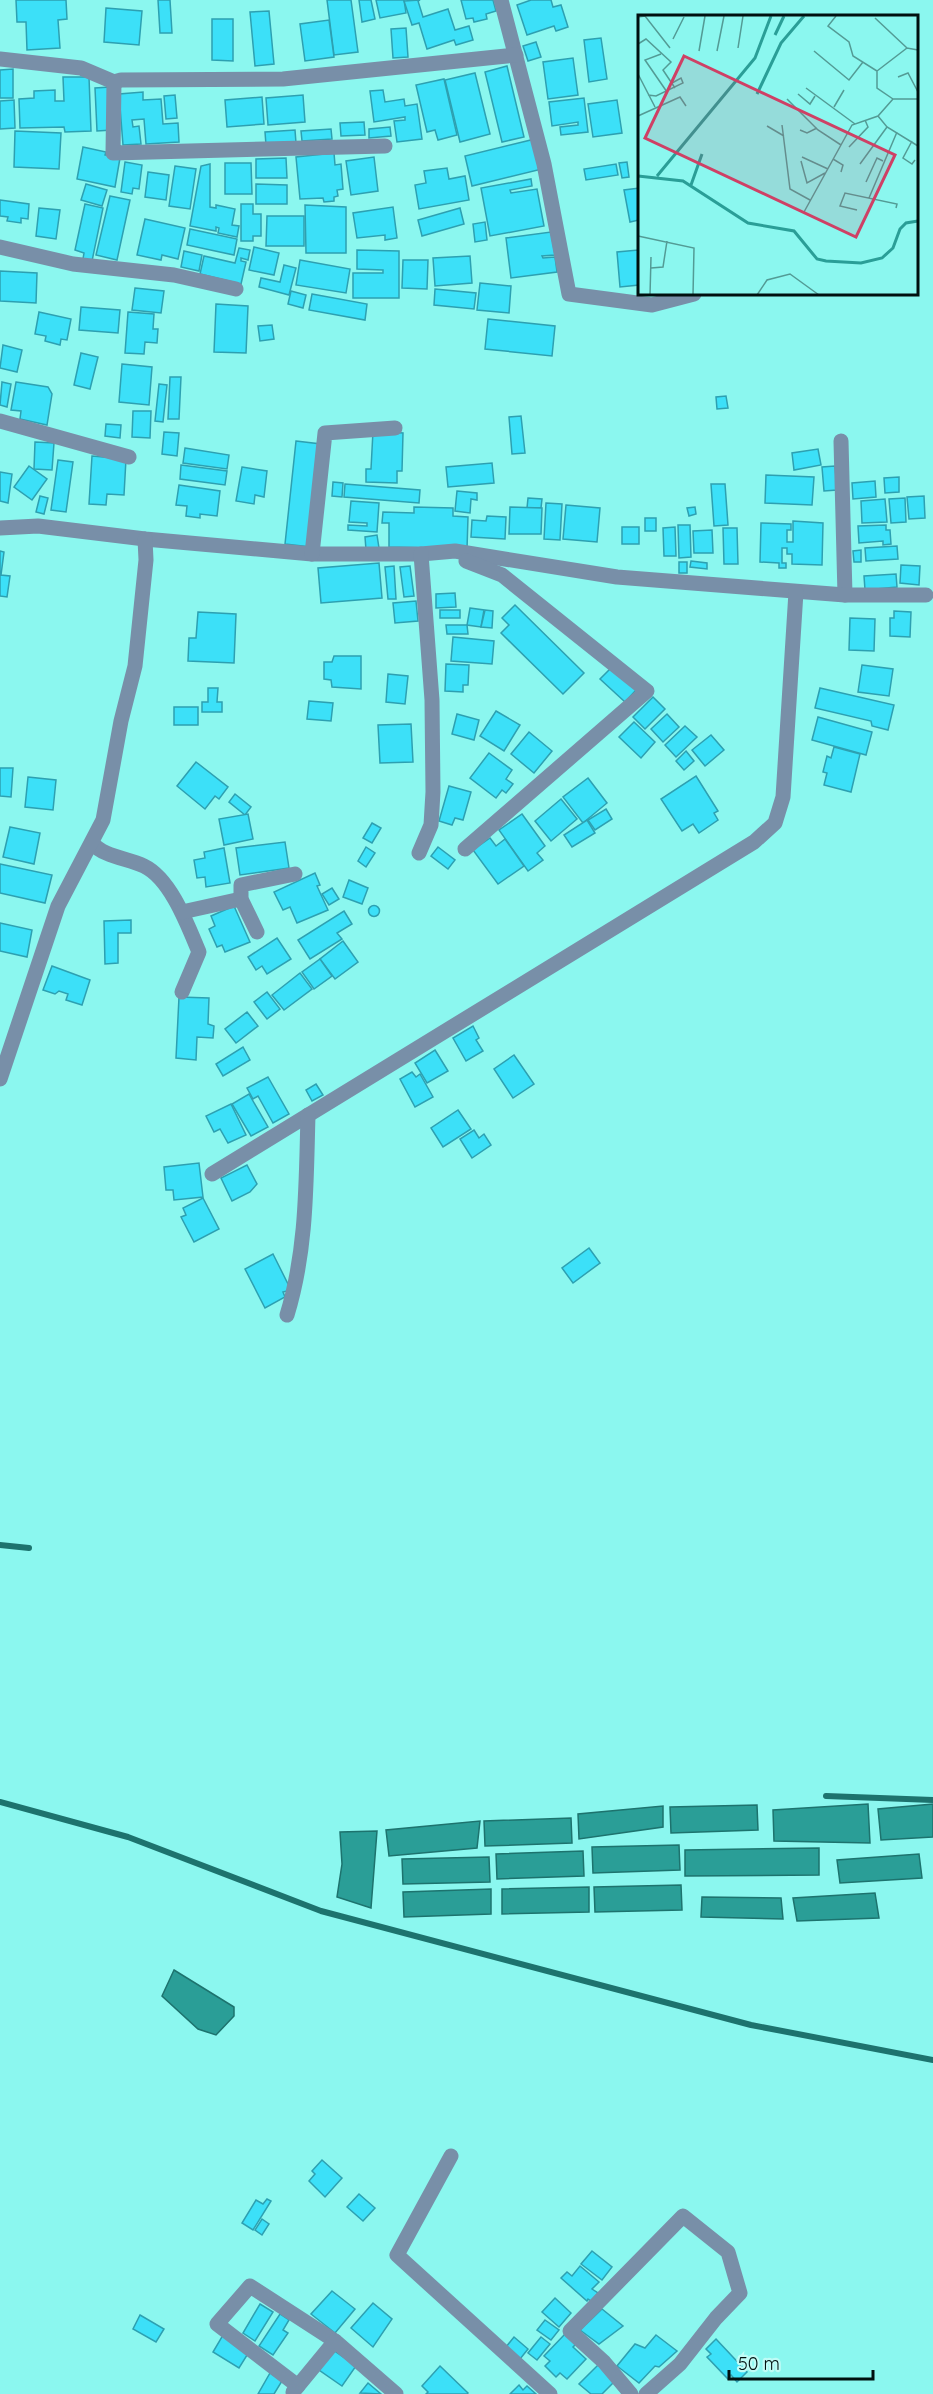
<svg xmlns="http://www.w3.org/2000/svg" width="933" height="2394" font-family="Quicksand,sans-serif">
	<style>
		.water { fill: #2a9e97; stroke: #1d736e; stroke-width: 1.5 }
		.lines { fill: none; stroke-linecap: round; stroke-linejoin: round }
		.stream { stroke: #1d736e; stroke-width: 6 }
		.building { fill: #3ce0f8; stroke: #2da0b1; stroke-width: 1.5 }
		.street { stroke: #788fa8; stroke-width: 15 }
		.inset-river { fill: none; stroke: #2a9e97; stroke-width: 3 }
		.inset-road { fill: none; stroke: #539b95; stroke-width: 1.5 }
		.view { fill: #cf4065; fill-opacity: 0.15; stroke: #cf4065; stroke-width: 3 }
		.inset-edge { fill: none; stroke: #00100f; stroke-width: 3 }
	</style>
	<rect width="100%" height="100%" fill="#8bf7ef"/>
	<g class="water">
		<path d="M 868,1804 L 870,1843 L 774,1841 L 773,1810 Z"/>
		<path d="M 933,1804 L 933,1837 L 881,1840 L 878,1809 Z"/>
		<path d="M 757,1805 L 758,1830 L 671,1833 L 670,1807 Z"/>
		<path d="M 663,1806 L 663,1827 L 579,1839 L 578,1814 Z"/>
		<path d="M 571,1818 L 572,1843 L 485,1846 L 484,1821 Z"/>
		<path d="M 480,1821 L 477,1848 L 389,1856 L 386,1830 Z"/>
		<path d="M 377,1831 L 371,1908 L 337,1897 L 342,1864 L 340,1832 Z"/>
		<path d="M 679,1845 L 680,1870 L 593,1873 L 592,1847 Z"/>
		<path d="M 819,1848 L 819,1875 L 685,1876 L 685,1850 Z"/>
		<path d="M 583,1851 L 584,1876 L 497,1879 L 496,1854 Z"/>
		<path d="M 919,1854 L 922,1878 L 840,1883 L 837,1860 Z"/>
		<path d="M 489,1857 L 490,1882 L 403,1884 L 402,1859 Z"/>
		<path d="M 681,1885 L 682,1910 L 595,1912 L 594,1887 Z"/>
		<path d="M 589,1887 L 589,1912 L 502,1914 L 502,1889 Z"/>
		<path d="M 491,1889 L 491,1914 L 404,1917 L 403,1892 Z"/>
		<path d="M 875,1893 L 879,1918 L 797,1921 L 793,1898 Z"/>
		<path d="M 702,1897 L 781,1898 L 783,1919 L 701,1917 Z"/>
		<path d="M 174,1970 L 234,2007 L 234,2016 L 216,2035 L 198,2029 L 162,1996 Z"/>
	</g>
	<g class="lines">
		<g class="stream">
			<path d="M 0,1545 L 29,1548"/>
			<path d="M 826,1796 L 933,1800"/>
			<path d="M 0,1802 L 128,1837 L 321,1911 L 751,2025 L 933,2060"/>
		</g>
	</g>
	<g class="building">
		<path d="M 16,0 L 66,0 L 67,19 L 58,20 L 60,48 L 27,50 L 26,22 L 17,22 Z"/>
		<path d="M 158,0 L 170,0 L 172,33 L 160,33 Z"/>
		<path d="M 327,0 L 351,0 L 358,52 L 334,55 Z"/>
		<path d="M 359,0 L 371,0 L 375,19 L 362,22 Z"/>
		<path d="M 376,0 L 404,0 L 406,13 L 380,18 Z"/>
		<path d="M 420,0 L 418,1 L 423,17 L 448,9 L 455,30 L 469,26 L 473,40 L 456,45 L 454,40 L 427,49 L 419,23 L 412,25 L 404,1 Z"/>
		<path d="M 461,0 L 493,0 L 496,11 L 486,14 L 487,19 L 474,22 L 473,18 L 466,19 Z"/>
		<path d="M 531,0 L 551,0 L 553,7 L 561,5 L 568,27 L 556,31 L 554,26 L 527,35 L 517,5 Z"/>
		<path d="M 106,8 L 142,11 L 139,45 L 104,42 Z"/>
		<path d="M 269,11 L 274,64 L 255,66 L 250,12 Z"/>
		<path d="M 212,19 L 233,19 L 233,61 L 212,60 Z"/>
		<path d="M 329,20 L 334,57 L 305,61 L 300,24 Z"/>
		<path d="M 406,28 L 408,57 L 393,58 L 391,29 Z"/>
		<path d="M 601,38 L 607,79 L 589,82 L 584,40 Z"/>
		<path d="M 536,42 L 541,57 L 528,61 L 523,46 Z"/>
		<path d="M 573,58 L 578,95 L 548,99 L 543,62 Z"/>
		<path d="M 507,66 L 524,137 L 502,142 L 485,72 Z"/>
		<path d="M 13,69 L 13,98 L 0,98 L 0,70 Z"/>
		<path d="M 475,73 L 490,134 L 460,142 L 445,80 Z"/>
		<path d="M 63,77 L 89,77 L 91,131 L 65,132 L 64,127 L 20,128 L 19,99 L 34,98 L 34,91 L 55,90 L 55,101 L 64,101 Z"/>
		<path d="M 444,79 L 457,135 L 438,140 L 435,130 L 427,132 L 416,85 Z"/>
		<path d="M 110,87 L 112,130 L 97,131 L 95,88 Z"/>
		<path d="M 383,90 L 385,102 L 404,99 L 405,106 L 417,104 L 422,139 L 397,142 L 394,121 L 405,120 L 405,117 L 374,122 L 370,91 Z"/>
		<path d="M 143,92 L 143,100 L 161,99 L 163,124 L 178,123 L 179,142 L 146,144 L 144,119 L 132,120 L 133,127 L 139,126 L 141,144 L 123,145 L 119,94 Z"/>
		<path d="M 175,95 L 177,118 L 166,119 L 164,96 Z"/>
		<path d="M 303,95 L 305,122 L 268,125 L 266,98 Z"/>
		<path d="M 262,97 L 264,124 L 227,127 L 225,100 Z"/>
		<path d="M 584,98 L 588,132 L 561,135 L 560,127 L 578,125 L 578,122 L 552,126 L 549,102 Z"/>
		<path d="M 14,100 L 15,128 L 0,129 L 0,101 Z"/>
		<path d="M 617,100 L 622,133 L 593,137 L 588,104 Z"/>
		<path d="M 364,122 L 365,135 L 341,136 L 340,123 Z"/>
		<path d="M 390,127 L 391,136 L 369,138 L 369,129 Z"/>
		<path d="M 331,129 L 332,139 L 302,141 L 301,131 Z"/>
		<path d="M 295,130 L 296,143 L 266,145 L 265,132 Z"/>
		<path d="M 15,131 L 61,133 L 59,169 L 14,167 Z"/>
		<path d="M 535,139 L 542,169 L 472,186 L 465,156 Z"/>
		<path d="M 83,147 L 106,152 L 105,155 L 120,158 L 115,187 L 77,179 Z"/>
		<path d="M 334,153 L 335,165 L 341,164 L 343,189 L 337,190 L 338,196 L 334,197 L 334,201 L 324,202 L 323,198 L 300,199 L 296,157 Z"/>
		<path d="M 374,157 L 378,191 L 351,195 L 346,161 Z"/>
		<path d="M 286,158 L 287,178 L 256,178 L 256,159 Z"/>
		<path d="M 125,162 L 142,165 L 139,189 L 133,188 L 132,194 L 121,192 Z"/>
		<path d="M 627,162 L 629,177 L 622,178 L 619,163 Z"/>
		<path d="M 225,163 L 251,163 L 252,194 L 225,194 Z"/>
		<path d="M 210,164 L 210,207 L 216,208 L 216,205 L 235,209 L 232,225 L 239,226 L 237,237 L 218,233 L 219,228 L 216,227 L 216,231 L 190,226 L 201,166 Z"/>
		<path d="M 616,164 L 618,175 L 586,180 L 584,169 Z"/>
		<path d="M 175,166 L 196,169 L 190,209 L 169,206 Z"/>
		<path d="M 447,168 L 449,179 L 465,176 L 469,200 L 419,209 L 415,185 L 426,183 L 424,171 Z"/>
		<path d="M 148,172 L 169,175 L 166,200 L 145,197 Z"/>
		<path d="M 531,179 L 532,186 L 510,190 L 511,193 L 537,189 L 544,226 L 490,236 L 481,188 Z"/>
		<path d="M 86,184 L 107,190 L 102,206 L 81,200 Z"/>
		<path d="M 256,184 L 287,185 L 287,204 L 256,204 Z"/>
		<path d="M 639,188 L 639,220 L 630,222 L 624,190 Z"/>
		<path d="M 110,196 L 130,200 L 117,260 L 96,255 Z"/>
		<path d="M 0,200 L 29,204 L 28,219 L 21,218 L 21,223 L 7,221 L 8,217 L 0,216 Z"/>
		<path d="M 85,204 L 103,208 L 92,261 L 83,259 L 84,253 L 75,250 Z"/>
		<path d="M 241,204 L 253,204 L 253,214 L 261,214 L 261,236 L 253,236 L 253,241 L 241,241 Z"/>
		<path d="M 305,205 L 346,207 L 346,253 L 306,253 Z"/>
		<path d="M 393,207 L 397,238 L 385,240 L 385,235 L 357,238 L 353,213 Z"/>
		<path d="M 39,208 L 60,210 L 56,239 L 36,236 Z"/>
		<path d="M 460,208 L 464,224 L 422,236 L 418,220 Z"/>
		<path d="M 267,216 L 304,216 L 304,246 L 266,246 Z"/>
		<path d="M 145,219 L 185,228 L 178,259 L 162,255 L 161,260 L 137,255 Z"/>
		<path d="M 485,222 L 487,240 L 475,242 L 473,224 Z"/>
		<path d="M 190,229 L 237,239 L 234,255 L 187,245 Z"/>
		<path d="M 551,232 L 555,255 L 542,256 L 543,258 L 555,257 L 557,272 L 511,278 L 506,238 Z"/>
		<path d="M 254,247 L 279,253 L 274,275 L 249,270 Z"/>
		<path d="M 239,248 L 250,250 L 248,260 L 241,258 L 241,261 L 246,262 L 241,284 L 200,274 L 204,256 L 235,263 Z"/>
		<path d="M 357,250 L 399,251 L 399,298 L 353,298 L 353,273 L 383,273 L 383,270 L 357,269 Z"/>
		<path d="M 638,250 L 639,285 L 620,287 L 617,252 Z"/>
		<path d="M 184,251 L 202,255 L 199,271 L 181,267 Z"/>
		<path d="M 470,256 L 472,283 L 435,286 L 433,258 Z"/>
		<path d="M 300,260 L 350,269 L 346,293 L 296,285 Z"/>
		<path d="M 403,260 L 428,260 L 427,289 L 402,288 Z"/>
		<path d="M 284,265 L 296,268 L 289,295 L 259,287 L 261,278 L 280,282 Z"/>
		<path d="M 0,271 L 37,273 L 36,303 L 0,301 Z"/>
		<path d="M 480,283 L 511,286 L 509,313 L 477,310 Z"/>
		<path d="M 135,288 L 164,291 L 161,313 L 132,310 Z"/>
		<path d="M 435,289 L 476,293 L 474,309 L 434,305 Z"/>
		<path d="M 291,291 L 306,295 L 303,308 L 288,304 Z"/>
		<path d="M 312,294 L 367,304 L 365,320 L 309,310 Z"/>
		<path d="M 216,304 L 248,306 L 246,353 L 214,352 Z"/>
		<path d="M 81,307 L 120,310 L 118,333 L 79,330 Z"/>
		<path d="M 39,312 L 71,319 L 67,340 L 61,339 L 60,345 L 45,341 L 46,336 L 35,334 Z"/>
		<path d="M 128,312 L 154,314 L 153,329 L 158,329 L 157,343 L 145,342 L 144,354 L 125,353 Z"/>
		<path d="M 488,319 L 555,326 L 552,356 L 485,349 Z"/>
		<path d="M 272,325 L 274,339 L 260,341 L 258,326 Z"/>
		<path d="M 3,345 L 22,350 L 17,372 L 0,368 Z"/>
		<path d="M 81,353 L 98,357 L 90,389 L 74,385 Z"/>
		<path d="M 122,364 L 152,367 L 149,405 L 119,402 Z"/>
		<path d="M 170,377 L 181,377 L 179,419 L 168,419 Z"/>
		<path d="M 2,382 L 11,384 L 7,407 L 0,405 Z"/>
		<path d="M 16,382 L 48,387 L 52,394 L 47,425 L 20,419 L 21,411 L 11,410 Z"/>
		<path d="M 159,384 L 167,385 L 163,422 L 155,421 Z"/>
		<path d="M 726,396 L 728,408 L 717,409 L 716,397 Z"/>
		<path d="M 133,411 L 151,411 L 150,438 L 132,437 Z"/>
		<path d="M 521,416 L 525,453 L 512,454 L 509,417 Z"/>
		<path d="M 106,424 L 121,425 L 120,438 L 105,436 Z"/>
		<path d="M 373,431 L 403,433 L 402,471 L 397,471 L 397,483 L 366,482 L 366,469 L 371,469 Z"/>
		<path d="M 164,432 L 179,433 L 177,456 L 162,454 Z"/>
		<path d="M 296,441 L 321,444 L 311,547 L 285,544 Z"/>
		<path d="M 35,442 L 54,443 L 52,470 L 34,469 Z"/>
		<path d="M 185,448 L 229,455 L 227,469 L 183,463 Z"/>
		<path d="M 818,449 L 821,465 L 794,470 L 792,453 Z"/>
		<path d="M 92,456 L 126,459 L 124,495 L 107,494 L 106,505 L 89,504 Z"/>
		<path d="M 58,460 L 73,462 L 66,512 L 51,510 Z"/>
		<path d="M 492,463 L 494,483 L 448,487 L 446,467 Z"/>
		<path d="M 181,465 L 227,471 L 225,485 L 180,479 Z"/>
		<path d="M 29,466 L 47,479 L 32,500 L 14,487 Z"/>
		<path d="M 835,466 L 837,490 L 824,491 L 822,467 Z"/>
		<path d="M 242,467 L 267,471 L 264,497 L 255,495 L 254,504 L 236,501 Z"/>
		<path d="M 0,472 L 12,474 L 8,503 L 0,501 Z"/>
		<path d="M 766,475 L 814,477 L 812,505 L 765,503 Z"/>
		<path d="M 899,477 L 899,492 L 885,493 L 884,478 Z"/>
		<path d="M 875,481 L 876,497 L 853,499 L 852,483 Z"/>
		<path d="M 333,482 L 343,483 L 342,497 L 332,496 Z"/>
		<path d="M 345,484 L 420,490 L 419,503 L 344,497 Z"/>
		<path d="M 711,484 L 725,484 L 728,525 L 714,526 Z"/>
		<path d="M 179,485 L 220,491 L 217,516 L 200,514 L 200,518 L 186,516 L 187,506 L 176,505 Z"/>
		<path d="M 457,491 L 477,493 L 477,500 L 471,499 L 470,513 L 455,511 Z"/>
		<path d="M 40,496 L 48,498 L 44,514 L 36,512 Z"/>
		<path d="M 924,496 L 925,518 L 909,519 L 907,497 Z"/>
		<path d="M 528,498 L 542,499 L 541,508 L 527,508 Z"/>
		<path d="M 905,498 L 906,522 L 891,523 L 889,499 Z"/>
		<path d="M 885,499 L 887,522 L 862,523 L 861,501 Z"/>
		<path d="M 351,501 L 379,503 L 377,532 L 348,530 L 348,525 L 367,526 L 367,523 L 349,522 Z"/>
		<path d="M 546,503 L 562,504 L 560,540 L 544,539 Z"/>
		<path d="M 566,505 L 600,508 L 597,542 L 563,539 Z"/>
		<path d="M 414,507 L 453,508 L 453,516 L 468,517 L 467,549 L 389,547 L 389,523 L 382,523 L 383,512 L 414,513 Z"/>
		<path d="M 510,507 L 542,508 L 541,534 L 509,534 Z"/>
		<path d="M 695,507 L 696,514 L 689,516 L 687,508 Z"/>
		<path d="M 487,516 L 506,517 L 505,539 L 471,537 L 472,520 L 486,521 Z"/>
		<rect x="645" y="518" width="11" height="13"/>
		<path d="M 793,521 L 823,523 L 822,565 L 792,564 L 792,554 L 787,554 L 787,548 L 782,548 L 782,563 L 786,563 L 786,568 L 779,568 L 779,563 L 760,562 L 761,523 L 791,524 L 791,530 L 787,530 L 787,542 L 793,542 Z"/>
		<path d="M 678,525 L 690,525 L 691,557 L 679,558 Z"/>
		<path d="M 886,525 L 886,530 L 890,530 L 891,544 L 883,545 L 883,541 L 859,543 L 858,526 Z"/>
		<rect x="622" y="527" width="17" height="17"/>
		<path d="M 675,527 L 676,556 L 664,556 L 663,528 Z"/>
		<path d="M 723,528 L 737,528 L 738,564 L 724,564 Z"/>
		<path d="M 712,530 L 713,553 L 694,553 L 693,531 Z"/>
		<path d="M 377,535 L 379,548 L 366,550 L 365,537 Z"/>
		<path d="M 897,546 L 898,559 L 866,561 L 865,548 Z"/>
		<path d="M 861,550 L 861,562 L 854,562 L 853,551 Z"/>
		<path d="M 0,551 L 4,552 L 1,575 L 10,576 L 7,597 L 0,596 Z"/>
		<path d="M 691,561 L 707,563 L 707,569 L 690,567 Z"/>
		<rect x="679" y="562" width="8" height="11"/>
		<path d="M 379,563 L 382,598 L 321,603 L 318,568 Z"/>
		<path d="M 901,565 L 920,566 L 919,585 L 900,583 Z"/>
		<path d="M 394,566 L 396,599 L 388,599 L 385,567 Z"/>
		<path d="M 410,566 L 414,596 L 404,597 L 400,567 Z"/>
		<path d="M 896,574 L 897,587 L 865,590 L 864,576 Z"/>
		<path d="M 455,593 L 456,607 L 436,608 L 436,594 Z"/>
		<path d="M 416,601 L 418,621 L 395,623 L 393,603 Z"/>
		<path d="M 515,605 L 584,673 L 563,694 L 501,633 L 509,625 L 502,618 Z"/>
		<path d="M 470,608 L 484,610 L 481,627 L 467,625 Z"/>
		<rect x="440" y="610" width="20" height="8"/>
		<path d="M 485,610 L 493,611 L 492,628 L 481,627 Z"/>
		<path d="M 894,611 L 911,612 L 910,637 L 890,636 L 890,618 L 894,618 Z"/>
		<path d="M 198,612 L 236,614 L 234,663 L 188,661 L 189,638 L 196,638 Z"/>
		<path d="M 850,618 L 875,619 L 874,651 L 849,650 Z"/>
		<path d="M 446,625 L 467,625 L 468,634 L 447,634 Z"/>
		<path d="M 453,637 L 494,641 L 492,664 L 451,661 Z"/>
		<path d="M 334,656 L 361,656 L 361,689 L 332,687 L 331,680 L 324,679 L 324,662 L 332,662 Z"/>
		<path d="M 446,664 L 469,665 L 468,685 L 463,685 L 463,692 L 445,691 Z"/>
		<path d="M 862,665 L 893,669 L 889,696 L 858,692 Z"/>
		<path d="M 612,667 L 636,690 L 625,702 L 600,679 Z"/>
		<path d="M 388,674 L 408,676 L 405,704 L 386,702 Z"/>
		<path d="M 208,688 L 218,688 L 217,702 L 222,702 L 222,712 L 202,712 L 202,702 L 208,702 Z"/>
		<path d="M 820,688 L 894,705 L 888,730 L 872,726 L 871,721 L 815,708 Z"/>
		<path d="M 653,697 L 665,709 L 645,729 L 633,717 Z"/>
		<path d="M 309,701 L 333,703 L 331,721 L 307,719 Z"/>
		<rect x="174" y="707" width="24" height="18"/>
		<path d="M 496,711 L 520,725 L 504,751 L 480,736 Z"/>
		<path d="M 457,714 L 479,720 L 474,740 L 452,734 Z"/>
		<path d="M 667,714 L 679,727 L 663,742 L 651,729 Z"/>
		<path d="M 818,717 L 872,732 L 866,755 L 812,740 Z"/>
		<path d="M 634,722 L 655,742 L 641,758 L 619,737 Z"/>
		<path d="M 411,724 L 413,762 L 380,763 L 378,725 Z"/>
		<path d="M 685,726 L 697,737 L 676,757 L 665,745 Z"/>
		<path d="M 529,732 L 552,751 L 534,773 L 511,754 Z"/>
		<path d="M 711,735 L 724,750 L 705,766 L 692,750 Z"/>
		<path d="M 834,747 L 860,754 L 851,792 L 824,785 L 827,773 L 823,772 L 827,756 L 831,758 Z"/>
		<path d="M 686,751 L 694,761 L 684,770 L 676,761 Z"/>
		<path d="M 489,753 L 512,770 L 506,779 L 513,784 L 506,793 L 502,790 L 496,798 L 470,778 Z"/>
		<path d="M 196,762 L 228,787 L 219,799 L 215,796 L 205,809 L 177,786 Z"/>
		<path d="M 0,768 L 13,768 L 11,797 L 0,796 Z"/>
		<path d="M 696,776 L 718,811 L 714,813 L 718,820 L 699,833 L 693,824 L 682,831 L 661,799 Z"/>
		<path d="M 28,777 L 56,780 L 53,810 L 25,807 Z"/>
		<path d="M 588,778 L 607,803 L 583,823 L 563,797 Z"/>
		<path d="M 449,786 L 471,792 L 463,820 L 455,818 L 452,825 L 439,821 Z"/>
		<path d="M 235,794 L 251,807 L 245,815 L 229,802 Z"/>
		<path d="M 561,799 L 577,819 L 551,841 L 535,821 Z"/>
		<path d="M 606,809 L 612,819 L 595,830 L 588,820 Z"/>
		<path d="M 248,814 L 253,839 L 224,845 L 219,819 Z"/>
		<path d="M 522,814 L 545,846 L 537,853 L 543,860 L 528,871 L 499,830 Z"/>
		<path d="M 587,820 L 595,833 L 572,847 L 564,835 Z"/>
		<path d="M 372,823 L 381,828 L 372,843 L 363,838 Z"/>
		<path d="M 10,827 L 40,833 L 34,864 L 3,857 Z"/>
		<path d="M 490,838 L 496,846 L 505,839 L 524,866 L 498,884 L 473,850 Z"/>
		<path d="M 285,842 L 289,868 L 240,875 L 236,848 Z"/>
		<path d="M 366,847 L 375,853 L 366,867 L 358,861 Z"/>
		<path d="M 438,847 L 455,860 L 448,869 L 431,856 Z"/>
		<path d="M 224,848 L 230,883 L 206,887 L 205,877 L 197,878 L 194,860 L 205,858 L 204,852 Z"/>
		<path d="M 0,864 L 52,875 L 45,903 L 0,893 Z"/>
		<path d="M 315,873 L 320,885 L 317,886 L 328,910 L 297,923 L 290,907 L 283,910 L 274,892 Z"/>
		<path d="M 349,880 L 368,888 L 362,904 L 343,897 Z"/>
		<path d="M 332,888 L 339,899 L 329,905 L 322,894 Z"/>
		<circle cx="374" cy="911" r="5.5"/>
		<path d="M 234,906 L 250,942 L 225,952 L 222,945 L 217,947 L 209,929 L 215,926 L 211,916 Z"/>
		<path d="M 344,911 L 352,924 L 337,933 L 342,939 L 310,959 L 298,940 Z"/>
		<path d="M 131,920 L 131,933 L 118,933 L 118,963 L 105,964 L 104,921 Z"/>
		<path d="M 0,923 L 32,930 L 27,957 L 0,951 Z"/>
		<path d="M 277,938 L 291,959 L 267,974 L 262,966 L 256,970 L 248,957 Z"/>
		<path d="M 343,941 L 358,962 L 335,979 L 320,959 Z"/>
		<path d="M 320,959 L 332,976 L 314,989 L 302,972 Z"/>
		<path d="M 52,966 L 90,980 L 82,1005 L 66,1000 L 68,994 L 59,991 L 55,994 L 43,990 Z"/>
		<path d="M 300,973 L 312,989 L 284,1010 L 272,995 Z"/>
		<path d="M 267,992 L 280,1009 L 267,1019 L 254,1002 Z"/>
		<path d="M 179,997 L 209,998 L 208,1024 L 214,1026 L 213,1038 L 197,1037 L 196,1060 L 176,1058 Z"/>
		<path d="M 247,1012 L 258,1026 L 236,1043 L 225,1029 Z"/>
		<path d="M 473,1026 L 479,1038 L 476,1040 L 483,1051 L 466,1061 L 453,1038 Z"/>
		<path d="M 243,1047 L 250,1060 L 223,1076 L 216,1064 Z"/>
		<path d="M 435,1050 L 448,1071 L 427,1083 L 415,1063 Z"/>
		<path d="M 514,1055 L 534,1084 L 513,1098 L 494,1069 Z"/>
		<path d="M 412,1072 L 416,1077 L 420,1074 L 433,1097 L 415,1107 L 400,1079 Z"/>
		<path d="M 268,1077 L 289,1114 L 273,1123 L 258,1096 L 253,1099 L 247,1088 Z"/>
		<path d="M 316,1084 L 323,1095 L 312,1101 L 306,1090 Z"/>
		<path d="M 249,1094 L 268,1127 L 251,1136 L 232,1104 Z"/>
		<path d="M 231,1104 L 246,1135 L 228,1143 L 220,1129 L 214,1132 L 206,1116 Z"/>
		<path d="M 458,1110 L 471,1129 L 443,1147 L 431,1128 Z"/>
		<path d="M 474,1130 L 479,1138 L 484,1134 L 491,1145 L 472,1158 L 460,1139 Z"/>
		<path d="M 199,1163 L 203,1197 L 174,1200 L 173,1190 L 166,1190 L 164,1167 Z"/>
		<path d="M 247,1165 L 257,1184 L 250,1192 L 232,1201 L 221,1178 Z"/>
		<path d="M 203,1198 L 219,1229 L 194,1242 L 181,1217 L 186,1215 L 183,1208 Z"/>
		<path d="M 589,1248 L 600,1263 L 573,1283 L 562,1268 Z"/>
		<path d="M 273,1254 L 291,1290 L 283,1292 L 285,1297 L 265,1308 L 245,1269 Z"/>
		<path d="M 322,2160 L 342,2178 L 325,2197 L 309,2181 L 315,2174 L 312,2171 Z"/>
		<path d="M 359,2194 L 375,2208 L 363,2221 L 347,2207 Z"/>
		<path d="M 267,2199 L 271,2201 L 253,2230 L 242,2223 L 256,2200 L 263,2204 Z"/>
		<path d="M 262,2219 L 269,2224 L 262,2235 L 255,2230 Z"/>
		<path d="M 592,2251 L 612,2267 L 602,2280 L 581,2264 Z"/>
		<path d="M 580,2266 L 599,2282 L 592,2289 L 598,2293 L 591,2301 L 588,2299 L 587,2301 L 561,2278 L 567,2272 L 572,2276 Z"/>
		<path d="M 332,2291 L 355,2309 L 335,2333 L 311,2314 Z"/>
		<path d="M 555,2298 L 571,2313 L 559,2327 L 542,2312 Z"/>
		<path d="M 373,2303 L 392,2319 L 373,2347 L 351,2328 Z"/>
		<path d="M 260,2304 L 273,2312 L 255,2341 L 243,2333 Z"/>
		<path d="M 602,2309 L 623,2326 L 599,2344 L 580,2330 Z"/>
		<path d="M 280,2314 L 289,2320 L 283,2330 L 288,2333 L 273,2355 L 259,2346 Z"/>
		<path d="M 140,2315 L 164,2329 L 156,2342 L 133,2329 Z"/>
		<path d="M 545,2320 L 559,2330 L 551,2340 L 537,2330 Z"/>
		<path d="M 565,2334 L 576,2344 L 573,2347 L 586,2359 L 567,2379 L 560,2373 L 556,2377 L 545,2366 L 550,2361 L 544,2356 Z"/>
		<path d="M 223,2335 L 249,2352 L 239,2368 L 213,2352 Z"/>
		<path d="M 656,2335 L 677,2351 L 659,2367 L 655,2366 L 639,2383 L 617,2366 L 635,2344 L 645,2348 Z"/>
		<path d="M 514,2337 L 528,2349 L 520,2359 L 506,2347 Z"/>
		<path d="M 541,2337 L 550,2344 L 537,2360 L 528,2353 Z"/>
		<path d="M 716,2339 L 747,2372 L 737,2382 L 731,2375 L 728,2379 L 707,2357 L 711,2354 L 706,2349 Z"/>
		<path d="M 333,2350 L 356,2366 L 342,2386 L 319,2370 Z"/>
		<path d="M 600,2363 L 615,2381 L 602,2394 L 591,2394 L 579,2384 Z"/>
		<path d="M 440,2366 L 468,2393 L 467,2394 L 426,2394 L 428,2392 L 422,2386 Z"/>
		<path d="M 270,2373 L 282,2381 L 274,2394 L 258,2394 Z"/>
		<path d="M 368,2383 L 381,2394 L 360,2393 Z"/>
		<path d="M 519,2385 L 523,2390 L 527,2386 L 536,2394 L 510,2394 Z"/>
	</g>
	<g class="lines">
		<g class="street">
			<path d="M 501,0 L 544,164 L 569,294 L 652,305 L 694,294"/>
			<path d="M 0,59 L 81,68 L 114,82 L 121,80 L 283,79 L 516,55"/>
			<path d="M 114,82 L 113,153 L 385,146"/>
			<path d="M 0,247 L 73,264 L 174,275 L 236,289"/>
			<path d="M 0,421 L 129,457"/>
			<path d="M 841,441 L 845,595"/>
			<path d="M 0,528 L 38,526 L 145,539 L 312,554 L 421,554 L 455,551 L 617,577 L 845,595 L 926,595"/>
			<path d="M 312,554 L 325,433 L 395,428"/>
			<path d="M 92,843 C 104,857 127,858 144,866 C 171,879 188,926 199,952 L 182,992"/>
			<path d="M 465,849 L 647,691 L 502,575 L 466,561"/>
			<path d="M 419,853 L 431,825 L 433,792 L 432,700 L 421,554"/>
			<path d="M 182,912 L 241,899"/>
			<path d="M 257,932 L 241,899 L 241,885 L 295,874"/>
			<path d="M 0,1079 L 58,906 L 103,820 L 121,721 L 135,666 L 146,560 L 145,539"/>
			<path d="M 212,1174 L 754,842 L 775,823 L 783,797 L 796,592"/>
			<path d="M 287,1315 C 307,1250 306,1183 308,1115"/>
			<path d="M 451,2156 L 397,2255 L 550,2394"/>
			<path d="M 298,2386 L 217,2324 L 250,2286 L 335,2341 L 396,2394"/>
			<path d="M 293,2392 L 335,2341"/>
			<path d="M 631,2394 L 604,2362 L 570,2331 L 683,2216 L 728,2252 L 740,2293 L 716,2318 L 680,2364 L 646,2394"/>
		</g>
	</g>
	<g transform="translate(638 15)">
		<rect width="280" height="280" fill="#8bf7ef"/>
		<path class="inset-river" d="M 137,20 L 146,1M 119,79 L 143,28 L 166,1M 0,161 L 45,166 L 110,208 L 156,216 L 179,244 L 188,246 L 223,248 L 244,243 L 255,233 L 262,214 L 268,208 L 280,206M 19,161 L 117,43 L 133,1M 53,170 L 64,139"/>
		<path class="inset-road" d="M 198,1 L 190,11 L 211,27 L 215,41 L 239,56 L 239,73 L 255,84M 0,2 L 7,1 L 32,33M 237,3 L 269,33M 35,24 L 46,2M 0,29 L 8,24 L 33,47 L 25,55 L 37,73M 100,33 L 105,1M 61,36 L 67,1M 79,36 L 86,1M 176,36 L 211,65 L 225,47M 23,39 L 7,45 L 29,77M 239,56 L 269,33 L 280,35M 0,59 L 17,92M 260,62 L 270,58 L 280,77M 168,73 L 217,109M 160,79 L 172,89 L 177,81M 10,80 L 18,81 L 45,68 L 43,63 L 34,68M 149,84 L 180,115 L 203,130M 196,92 L 206,75M 0,101 L 42,82 L 48,91M 240,101 L 249,112 L 280,131M 144,110 L 152,174 L 172,185M 129,111 L 146,121M 162,115 L 169,118 L 179,113M 274,126 L 265,143 L 274,149 L 277,145M 211,132 L 230,112 L 227,105M 164,142 L 190,154M 195,144 L 205,150 L 203,157M 163,146 L 169,168 L 187,158M 222,149 L 249,112M 228,167 L 239,143 L 245,146M 231,183 L 259,117M 219,195 L 202,191 L 207,178 L 259,189 L 258,193M 166,197 L 214,110 L 240,101 L 255,84 L 280,84M 0,221 L 56,233 L 55,280M 13,253 L 25,252 L 29,226M 12,280 L 13,242M 119,280 L 129,265 L 152,259 L 181,280"/>
		<path class="view" d="M 46,41 L 257,140 L 218,222 L 7,123 Z"/>
		<rect width="280" height="280" class="inset-edge"/>
	</g>
	<path d="M729 2370v9h144v-9" fill="none" stroke="#00100f" stroke-width="3"/>
	<text x="738" y="2370" font-size="18" fill="#00100f" stroke="#c0fcf6" stroke-width="4.5" paint-order="stroke">50 m</text>
</svg>
